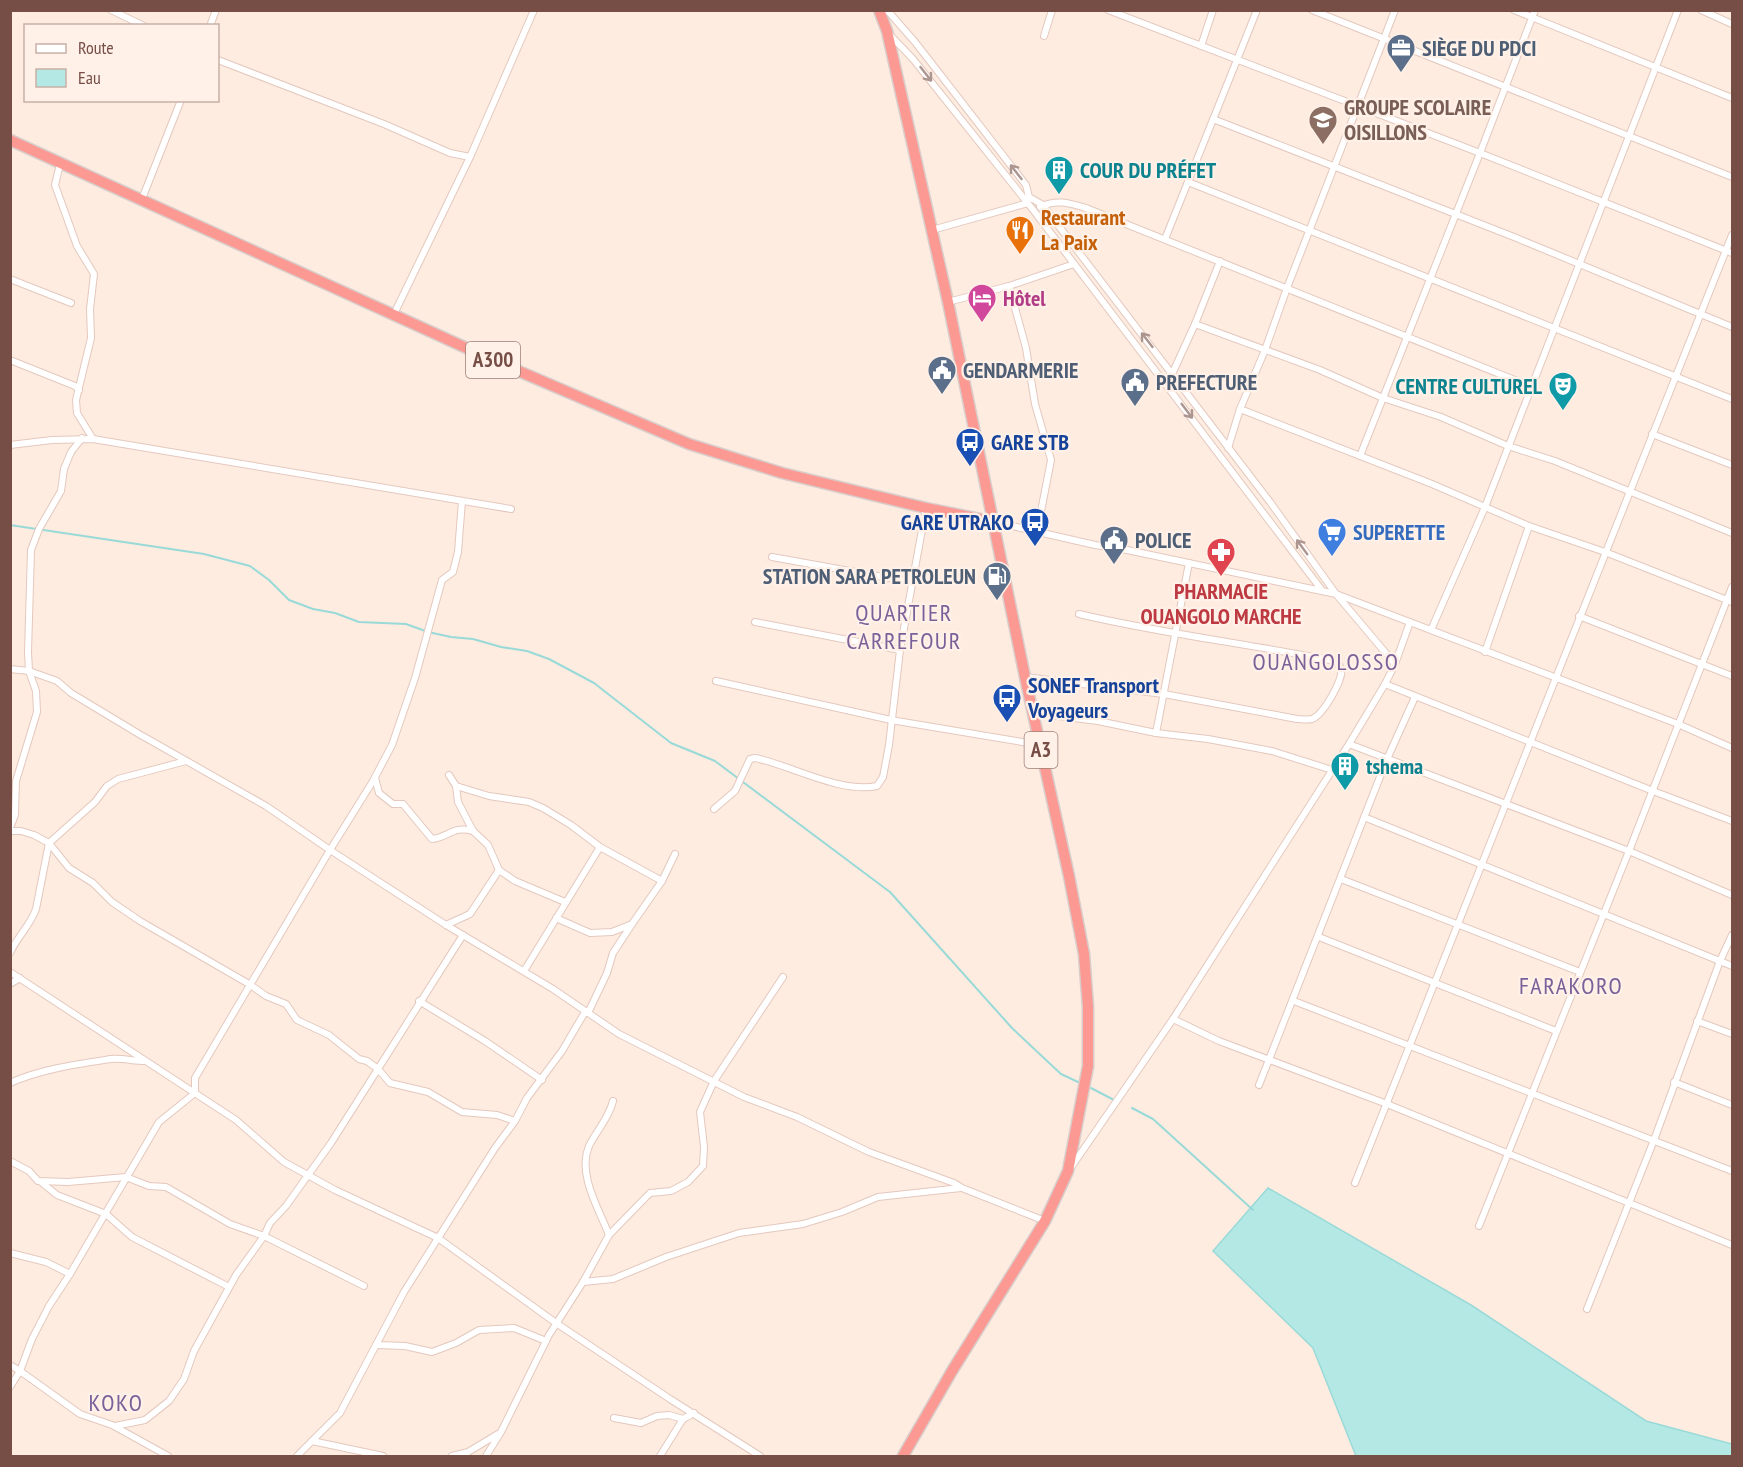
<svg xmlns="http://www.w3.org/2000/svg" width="1743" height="1467" font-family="'PT Sans Narrow',sans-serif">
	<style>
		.water { fill: #b4e8e5; stroke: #99dad8; stroke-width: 1.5 }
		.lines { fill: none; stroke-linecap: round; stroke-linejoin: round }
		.stream { stroke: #99dad8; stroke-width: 2 }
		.street-casing { stroke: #e4c8be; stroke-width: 8 }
		.highway-casing { stroke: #d9cdcb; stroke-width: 13 }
		.street { stroke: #fff; stroke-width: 6 }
		.highway { stroke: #fc9993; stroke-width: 10 }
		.oneway { stroke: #ad9590 }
		.labels { text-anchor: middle; stroke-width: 4.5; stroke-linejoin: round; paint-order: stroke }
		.shield { fill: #fff1e8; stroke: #9f7f77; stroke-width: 1.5 }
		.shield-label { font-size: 21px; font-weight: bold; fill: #764e46 }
		.service-label { font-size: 22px; font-weight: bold; fill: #4e5e75; stroke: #fff1e8; text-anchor: start }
		.education-label { font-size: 22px; font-weight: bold; fill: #785e54; stroke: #fff1e8; text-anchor: start }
		.culture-label { font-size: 22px; font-weight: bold; fill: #0d838f; stroke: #fff1e8; text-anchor: start }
		.food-label { font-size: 22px; font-weight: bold; fill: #c56008; stroke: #fff1e8; text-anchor: start }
		.hotel-label { font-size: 22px; font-weight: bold; fill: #b23c85; stroke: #fff1e8; text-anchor: start }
		.transit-label { font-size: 22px; font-weight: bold; fill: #164399; stroke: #fff1e8; text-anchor: start }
		.shop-label { font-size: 22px; font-weight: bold; fill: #366cbe; stroke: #fff1e8; text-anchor: start }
		.health-label { font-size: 22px; font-weight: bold; fill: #be3a42; stroke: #fff1e8 }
		.neighbourhood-label { font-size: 24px; letter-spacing: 1.5px; fill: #7b619a; stroke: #fff1e8 }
	</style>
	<rect width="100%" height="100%" fill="#feece0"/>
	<path class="water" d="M 1268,1188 L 1471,1305 L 1646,1421 L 1732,1444 L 1732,1456 L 1356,1456 L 1313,1348 L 1213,1251 Z"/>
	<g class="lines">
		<g class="stream">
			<path d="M 10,525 L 204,554 L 250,566 L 269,580 L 289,600 L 313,609 L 335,613 L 359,622 L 406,624 L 428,632 L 451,637 L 473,639 L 501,647 L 527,651 L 549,659 L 594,683 L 671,743 L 715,761 L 890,892 L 1012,1028 L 1061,1074 L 1078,1082"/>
			<path d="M 1091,1088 L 1114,1100"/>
			<path d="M 1132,1108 L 1153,1119 L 1253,1210"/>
		</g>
		<g class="street-casing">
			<g id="street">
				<path d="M 111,10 L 144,26"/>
				<path d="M 887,10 L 915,42 L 1026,185 L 1029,197 L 1043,205 L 1051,216 L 1270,502 L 1336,594 L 1395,664"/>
				<path d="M 1108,10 L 1480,153 L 1732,253"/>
				<path d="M 1312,10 L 1732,177"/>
				<path d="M 1514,10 L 1732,98"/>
				<path d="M 1701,10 L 1732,24"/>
				<path d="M 210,26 L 216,10"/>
				<path d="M 889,34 L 913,59 L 1034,211 L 1321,589"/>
				<path d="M 1044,36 L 1052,10"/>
				<path d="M 1201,46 L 1213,10"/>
				<path d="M 218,60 L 384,124 L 450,153 L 470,157"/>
				<path d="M 1213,119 L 1514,237 L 1732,327"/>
				<path d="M 60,164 L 55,185 L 77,246 L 94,274 L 90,309 L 91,338 L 76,400 L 77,413 L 93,439"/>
				<path d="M 1188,182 L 1732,399"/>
				<path d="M 142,199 L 181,100"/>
				<path d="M 1040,207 C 1056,199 1069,203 1086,208 L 1532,387"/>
				<path d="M 932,230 L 1028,203"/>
				<path d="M 1165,239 L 1257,10"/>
				<path d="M 10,279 L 71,303"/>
				<path d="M 1009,286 L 1026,348 L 1035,404 L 1051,460 L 1037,532"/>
				<path d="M 948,302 L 1009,286 L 1074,264"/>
				<path d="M 394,314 L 470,157 L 534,10"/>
				<path d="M 1195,324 L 1320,370 L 1383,398 L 1441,417 L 1508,446 L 1555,461 L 1732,533"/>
				<path d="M 10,360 L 75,386 L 79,390"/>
				<path d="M 1167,385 L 1195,324 L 1220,261"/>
				<path d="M 1240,409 L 1432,484 L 1529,526 L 1605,552 L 1732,602"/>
				<path d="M 1652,434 L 1732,465"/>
				<path d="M 10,445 L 52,440 L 93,439 L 511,509"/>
				<path d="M 1228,448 L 1240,409 L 1265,350 L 1287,288 L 1395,10"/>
				<path d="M 1360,456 L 1480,153 L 1535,10"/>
				<path d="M 995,522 L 1095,545 L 1127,550 L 1336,594 L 1678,724 L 1732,748"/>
				<path d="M 772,557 L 911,582"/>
				<path d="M 1579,616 L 1732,676"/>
				<path d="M 755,622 L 900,650"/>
				<path d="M 1431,630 L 1485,507 L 1678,10"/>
				<path d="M 1485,652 L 1529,526"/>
				<path d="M 10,669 L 29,671 L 57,681 L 71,693 L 139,734 L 266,806 L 330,850 L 373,781 L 392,745 L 415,678 L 442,580 L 453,572 L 458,552 L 462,501"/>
				<path d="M 1025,677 L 1164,694 L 1297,719 C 1301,719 1308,720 1312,719 C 1323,715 1344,679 1341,669 C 1340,665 1338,664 1335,661 C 1250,644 1163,634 1079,614"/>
				<path d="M 716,681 L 891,720 L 1040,745"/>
				<path d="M 1385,684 L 1653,791 L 1732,821"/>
				<path d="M 1033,713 L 1098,721 L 1156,733 L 1208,739 L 1272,751 L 1332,770"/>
				<path d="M 1156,733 L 1189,563"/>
				<path d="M 1349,744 L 1629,851 L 1732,895"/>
				<path d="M 449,775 L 456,786 L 489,796 L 529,802 L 543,808 L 571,825 L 600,847 L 662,881"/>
				<path d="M 375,778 L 379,793 L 393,804 L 403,804 L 432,839 C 447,838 454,825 473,831"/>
				<path d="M 456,786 L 458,802 L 473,831 L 488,845 L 499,870 L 515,881 L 565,902"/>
				<path d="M 714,809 L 735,791 L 750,759 L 755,758 C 790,765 842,794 877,786 L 883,777 L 889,745 L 900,650 L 926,508"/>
				<path d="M 1364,817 L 1732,966"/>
				<path d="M 10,828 L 15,815 L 16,781 L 37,712 L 36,691 L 29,671 L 28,652 L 31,550 L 39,529 L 61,491 L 64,469 L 71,452 L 82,438"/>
				<path d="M 10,831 L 21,831 L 34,835 L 49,843 L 69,868 L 93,883 L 112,902 L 140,921 L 249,984 L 266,996 L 286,1004 L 297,1020 L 329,1035 L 359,1059 L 367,1061 L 378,1069 L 390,1083 L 428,1092 L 462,1112 L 497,1115 L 515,1121 L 527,1098 L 562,1051 L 585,1012"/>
				<path d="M 1341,879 L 1580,972"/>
				<path d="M 556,918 L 590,933 L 612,932 L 632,924 L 662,881 L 675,854"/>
				<path d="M 446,925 L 470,914 L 499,870"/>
				<path d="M 1319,937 L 1556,1031"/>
				<path d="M 10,953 C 17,937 30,926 36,909 L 49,843 L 95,802 L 107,786 L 118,779 L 186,761"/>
				<path d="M 524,971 L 600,847"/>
				<path d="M 10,972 L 236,1120 L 284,1162 L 335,1190 L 438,1238 L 556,1323 L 670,1399 L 760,1456"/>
				<path d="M 10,984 L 20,978"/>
				<path d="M 419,1001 L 485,1041 L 542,1080"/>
				<path d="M 1294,1001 L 1732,1171"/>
				<path d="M 588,1013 L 607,973 L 613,953 L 632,924"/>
				<path d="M 1173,1019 L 1219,1041 L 1387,1104 L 1732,1245"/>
				<path d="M 1697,1021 L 1732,1034"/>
				<path d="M 1674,1082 L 1732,1105"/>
				<path d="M 10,1083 C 41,1069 78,1064 111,1059 C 122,1058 134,1061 144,1061"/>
				<path d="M 1259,1085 L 1387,759 L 1415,697"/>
				<path d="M 10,1161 L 29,1171 L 38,1181 L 68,1182 L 126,1177 L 149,1186 L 166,1187 L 230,1224 L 264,1236 L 364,1286"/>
				<path d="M 1072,1166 L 1173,1019 L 1349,744 L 1385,684 L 1395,664 L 1410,622"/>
				<path d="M 41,1182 L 57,1195 L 106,1214 L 132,1237 L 229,1287"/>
				<path d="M 1355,1183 L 1732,235"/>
				<path d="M 1479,1226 L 1629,851 L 1732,587"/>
				<path d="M 609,1235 C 599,1209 577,1174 589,1146 C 597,1130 609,1118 613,1101"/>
				<path d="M 10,1253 L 46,1262 L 70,1274"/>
				<path d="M 583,1282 L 613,1279 L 666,1257 L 739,1233 L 803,1224 L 842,1212 L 878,1197 L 961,1188"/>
				<path d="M 1587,1309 L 1654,1140 L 1720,961 L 1732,935"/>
				<path d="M 376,1345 L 405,1346 L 432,1352 L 456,1343 L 479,1330 L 514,1328 L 546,1341"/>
				<path d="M 10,1365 L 20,1371 L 32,1339 L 49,1306 L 70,1274 L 159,1122 L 195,1093 L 195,1078 L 330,850 L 446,925 L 553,989 L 619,1034 L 744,1097 L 797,1117 L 869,1152 L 954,1183 L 962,1188 L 1045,1221"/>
				<path d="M 10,1387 L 20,1371 L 80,1414 L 112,1425 L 168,1456"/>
				<path d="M 614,1418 L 641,1423 L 657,1416 L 669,1415 L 683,1419"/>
				<path d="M 115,1426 L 145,1420 L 169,1401 L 184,1379 L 194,1351 L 236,1275 L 264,1236 L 270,1223 L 286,1206 L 331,1143 L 463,935"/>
				<path d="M 312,1441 L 340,1413 L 404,1292 L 495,1148 L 515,1121"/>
				<path d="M 297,1456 L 312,1441 L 383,1456"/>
				<path d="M 452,1456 L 468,1452 L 498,1434"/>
				<path d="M 486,1456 L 501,1432 L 549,1335 L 583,1282 L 609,1235 L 650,1193 L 671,1191 L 688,1182 L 703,1166 L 704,1147 L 700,1112 L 714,1081 L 783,977"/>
				<path d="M 660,1456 L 683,1419 L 694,1413"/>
			</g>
		</g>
		<g class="highway-casing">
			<g id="highway">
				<path d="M 879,10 L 887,31 L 948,302 L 1025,677 L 1069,876 L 1084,954 L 1088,1007 L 1088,1066 L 1068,1171 L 1045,1221 L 952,1371 L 903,1456"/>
				<path d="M 10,140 L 495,361 L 689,444 L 782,473 L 926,508 L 995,522"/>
			</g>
		</g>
		<use href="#street" class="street"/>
		<use href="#highway" class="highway"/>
	</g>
	<defs><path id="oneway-shaft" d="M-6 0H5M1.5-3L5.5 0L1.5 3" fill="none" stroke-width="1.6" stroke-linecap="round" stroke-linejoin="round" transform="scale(1.5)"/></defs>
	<g class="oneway">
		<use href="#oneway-shaft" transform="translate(926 74) rotate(52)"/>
		<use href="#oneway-shaft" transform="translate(1016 172) rotate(-128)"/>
		<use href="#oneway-shaft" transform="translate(1147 340) rotate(-128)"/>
		<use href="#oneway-shaft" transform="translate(1187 411) rotate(53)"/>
		<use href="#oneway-shaft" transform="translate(1302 547) rotate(-126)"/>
	</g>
	<defs>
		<g id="office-pin" transform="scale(1.5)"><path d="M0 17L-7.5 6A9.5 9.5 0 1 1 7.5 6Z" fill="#5c6f8a" stroke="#fff1e8"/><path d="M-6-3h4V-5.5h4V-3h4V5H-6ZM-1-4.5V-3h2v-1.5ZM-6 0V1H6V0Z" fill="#fff"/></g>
		<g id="school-pin" transform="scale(1.5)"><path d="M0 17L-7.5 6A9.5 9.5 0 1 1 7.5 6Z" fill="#8d6e63" stroke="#fff1e8"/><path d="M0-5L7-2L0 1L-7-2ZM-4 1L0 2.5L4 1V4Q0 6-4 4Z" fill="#fff"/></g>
		<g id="building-pin" transform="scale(1.5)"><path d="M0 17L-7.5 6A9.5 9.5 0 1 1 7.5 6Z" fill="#0f9aa8" stroke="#fff1e8"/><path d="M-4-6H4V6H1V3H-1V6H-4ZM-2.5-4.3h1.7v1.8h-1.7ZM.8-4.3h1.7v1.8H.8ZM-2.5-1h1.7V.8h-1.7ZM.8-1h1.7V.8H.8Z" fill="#fff"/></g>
		<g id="restaurant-pin" transform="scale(1.5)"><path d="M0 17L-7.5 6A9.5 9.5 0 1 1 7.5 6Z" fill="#e8710a" stroke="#fff1e8"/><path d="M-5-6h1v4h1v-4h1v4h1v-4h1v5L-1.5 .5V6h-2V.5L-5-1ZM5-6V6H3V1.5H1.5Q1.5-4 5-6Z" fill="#fff"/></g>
		<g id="hotel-pin" transform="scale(1.5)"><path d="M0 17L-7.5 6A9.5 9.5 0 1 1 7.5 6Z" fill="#d1479c" stroke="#fff1e8"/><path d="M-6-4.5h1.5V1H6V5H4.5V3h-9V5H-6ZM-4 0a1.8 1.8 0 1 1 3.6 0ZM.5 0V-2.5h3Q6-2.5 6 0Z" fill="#fff"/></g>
		<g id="civic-pin" transform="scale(1.5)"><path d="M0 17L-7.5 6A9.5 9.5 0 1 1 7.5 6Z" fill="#5c6f8a" stroke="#fff1e8"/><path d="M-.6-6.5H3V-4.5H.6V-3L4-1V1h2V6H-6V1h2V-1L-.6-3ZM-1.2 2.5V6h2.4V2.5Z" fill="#fff"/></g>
		<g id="theatre-pin" transform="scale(1.5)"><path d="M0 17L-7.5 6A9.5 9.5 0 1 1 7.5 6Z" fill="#0f9aa8" stroke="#fff1e8"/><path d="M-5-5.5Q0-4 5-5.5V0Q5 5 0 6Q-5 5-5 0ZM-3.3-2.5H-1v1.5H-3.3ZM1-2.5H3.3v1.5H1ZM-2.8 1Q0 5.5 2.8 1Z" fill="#fff"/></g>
		<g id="bus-pin" transform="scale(1.5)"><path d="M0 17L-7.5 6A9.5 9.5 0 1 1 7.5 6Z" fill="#1a4fb4" stroke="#fff1e8"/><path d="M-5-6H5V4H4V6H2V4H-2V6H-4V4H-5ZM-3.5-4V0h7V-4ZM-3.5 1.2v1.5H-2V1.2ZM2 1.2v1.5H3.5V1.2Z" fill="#fff"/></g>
		<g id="supermarket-pin" transform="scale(1.5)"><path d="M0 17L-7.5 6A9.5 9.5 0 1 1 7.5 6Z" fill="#3f7fe0" stroke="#fff1e8"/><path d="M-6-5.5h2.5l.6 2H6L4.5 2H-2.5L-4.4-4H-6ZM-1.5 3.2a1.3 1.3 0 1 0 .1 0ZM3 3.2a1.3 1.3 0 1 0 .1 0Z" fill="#fff"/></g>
		<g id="pharmacy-pin" transform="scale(1.5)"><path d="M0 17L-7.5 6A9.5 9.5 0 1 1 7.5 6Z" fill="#e0444e" stroke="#fff1e8"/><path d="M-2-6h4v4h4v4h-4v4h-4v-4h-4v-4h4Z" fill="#fff"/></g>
		<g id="fuel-pin" transform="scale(1.5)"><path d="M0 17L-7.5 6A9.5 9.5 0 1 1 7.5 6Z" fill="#5c6f8a" stroke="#fff1e8"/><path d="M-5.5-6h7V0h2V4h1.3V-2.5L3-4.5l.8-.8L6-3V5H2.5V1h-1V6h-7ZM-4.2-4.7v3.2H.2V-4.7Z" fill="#fff"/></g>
	</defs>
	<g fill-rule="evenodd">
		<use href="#office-pin" x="1401" y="48"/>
		<use href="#school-pin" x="1323" y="120"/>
		<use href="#building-pin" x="1059" y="170"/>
		<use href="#restaurant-pin" x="1020" y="230"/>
		<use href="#hotel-pin" x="982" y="298"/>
		<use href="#civic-pin" x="942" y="370"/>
		<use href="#civic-pin" x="1135" y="382"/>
		<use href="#theatre-pin" x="1563" y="386"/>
		<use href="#bus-pin" x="970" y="442"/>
		<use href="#bus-pin" x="1035" y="522"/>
		<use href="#supermarket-pin" x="1332" y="532"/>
		<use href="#civic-pin" x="1114" y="540"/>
		<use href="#pharmacy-pin" x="1221" y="552"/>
		<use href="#fuel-pin" x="997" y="576"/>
		<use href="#bus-pin" x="1007" y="698"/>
		<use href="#building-pin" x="1345" y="766"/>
	</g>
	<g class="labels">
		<g class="shield">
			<rect x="466" y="342" width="54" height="36" rx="4.5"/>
			<rect x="1024.5" y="732" width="33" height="36" rx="4.5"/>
		</g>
		<g class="shield-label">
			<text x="493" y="367">A300</text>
			<text x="1041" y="757">A3</text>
		</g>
		<g class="service-label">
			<text x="1422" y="56">SIÈGE DU PDCI</text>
			<text x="963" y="378">GENDARMERIE</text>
			<text x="1156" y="390">PREFECTURE</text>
			<text x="1135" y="548">POLICE</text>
			<text x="976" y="584" text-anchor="end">STATION SARA PETROLEUN</text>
		</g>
		<g class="education-label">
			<text x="1344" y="115">GROUPE SCOLAIRE<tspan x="1344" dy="25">OISILLONS</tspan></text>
		</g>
		<g class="culture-label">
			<text x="1080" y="178">COUR DU PRÉFET</text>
			<text x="1542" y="394" text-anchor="end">CENTRE CULTUREL</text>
			<text x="1366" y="774">tshema</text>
		</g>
		<g class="food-label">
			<text x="1041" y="225">Restaurant<tspan x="1041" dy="25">La Paix</tspan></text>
		</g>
		<g class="hotel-label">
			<text x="1003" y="306">Hôtel</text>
		</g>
		<g class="transit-label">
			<text x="991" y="450">GARE STB</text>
			<text x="1014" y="530" text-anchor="end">GARE UTRAKO</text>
			<text x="1028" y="693">SONEF Transport<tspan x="1028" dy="25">Voyageurs</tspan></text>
		</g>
		<g class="shop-label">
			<text x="1353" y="540">SUPERETTE</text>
		</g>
		<g class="health-label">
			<text x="1221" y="599">PHARMACIE<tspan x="1221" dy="25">OUANGOLO MARCHE</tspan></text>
		</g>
		<g class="neighbourhood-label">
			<text x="904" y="621">QUARTIER<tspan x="904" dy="28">CARREFOUR</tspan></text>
			<text x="1326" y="670">OUANGOLOSSO</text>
			<text x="1571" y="994">FARAKORO</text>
			<text x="116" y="1411">KOKO</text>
		</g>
	</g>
	<rect width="1743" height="1467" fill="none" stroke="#764e46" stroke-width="24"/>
	<rect x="24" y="24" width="195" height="78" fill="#fff1e8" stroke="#c8b0a7" stroke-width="1.5"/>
	<rect x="36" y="44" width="30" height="9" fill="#ffffff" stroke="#c8b0a7" stroke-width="1.5"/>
	<text x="78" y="54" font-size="18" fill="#764e46">Route</text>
	<rect x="36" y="69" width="30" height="18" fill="#b4e8e5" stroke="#c8b0a7" stroke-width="1.5"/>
	<text x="78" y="84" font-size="18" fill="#764e46">Eau</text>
</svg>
